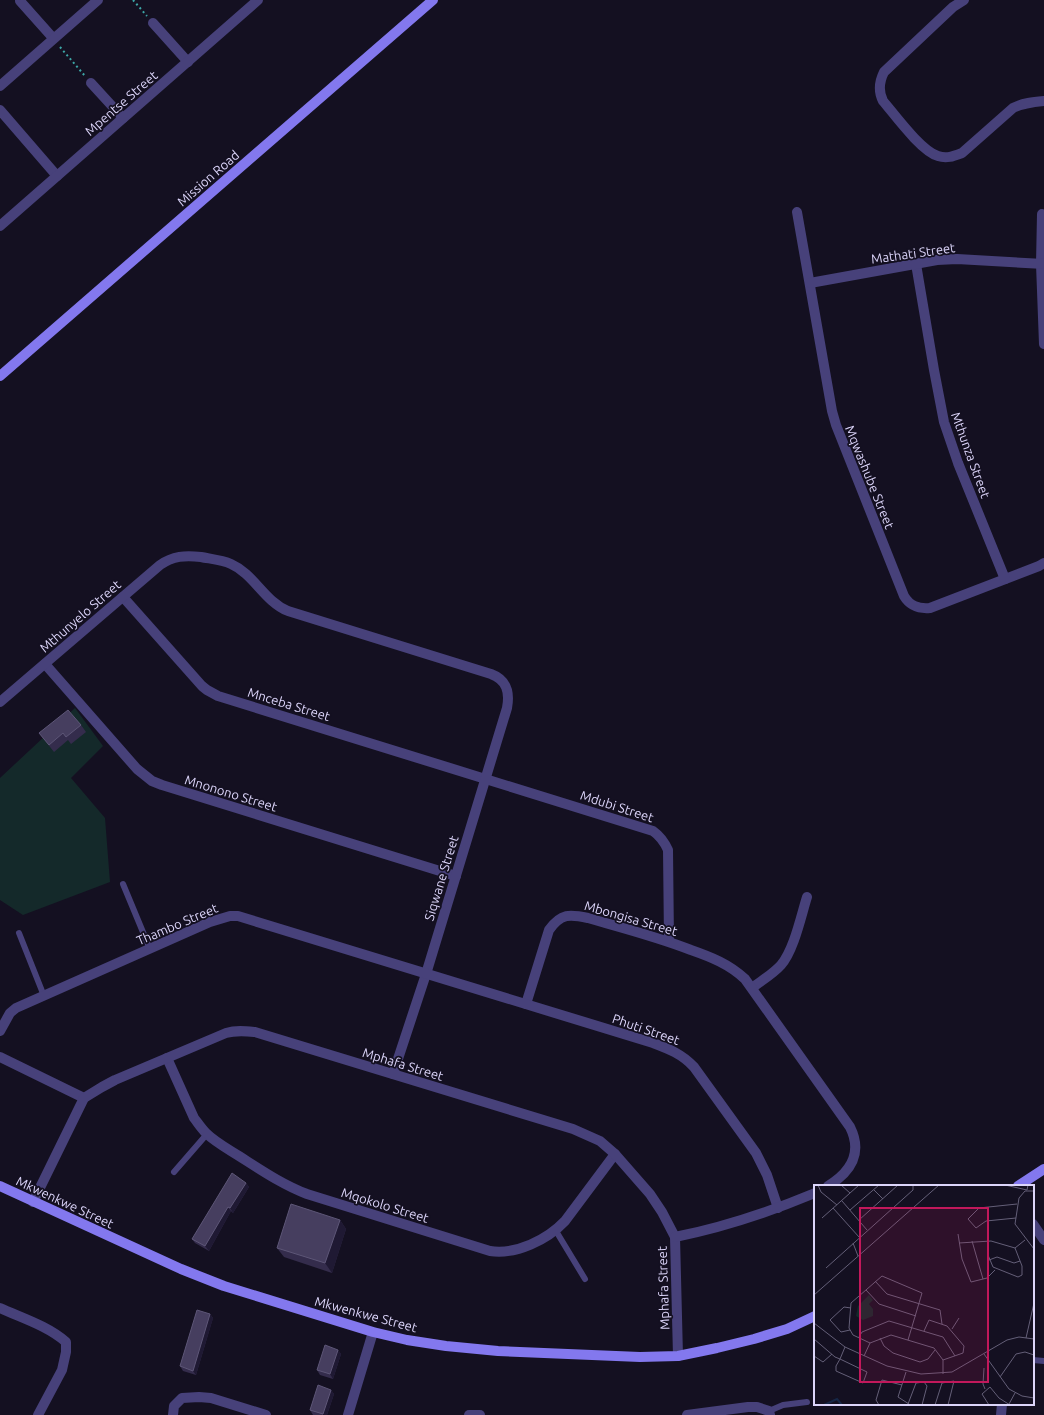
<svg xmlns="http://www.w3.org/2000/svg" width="1044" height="1415" font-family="Ubuntu,sans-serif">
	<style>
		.green { fill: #14292a }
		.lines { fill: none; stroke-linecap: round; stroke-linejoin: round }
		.path { stroke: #3da6a6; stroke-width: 2; stroke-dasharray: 2 3; stroke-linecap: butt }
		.lane { stroke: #47417a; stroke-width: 6 }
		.street { stroke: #47417a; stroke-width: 10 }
		.secondary { stroke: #8378ee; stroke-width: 10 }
		.wall { fill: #342c4c }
		.shaded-wall { fill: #1f1933 }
		.building { fill: #463e5f; stroke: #5d5677 }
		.labels { text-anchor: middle; stroke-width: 3.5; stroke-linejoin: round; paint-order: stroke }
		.street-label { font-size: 13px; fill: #dcd5fa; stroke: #141021 }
		.inset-river { fill: none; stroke: #162645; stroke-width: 2 }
		.inset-road { fill: none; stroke: #645f78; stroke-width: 1 }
		.view { fill: #c2185b; fill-opacity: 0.15; stroke: #c2185b; stroke-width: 2 }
		.inset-edge { fill: none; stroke: #dcd5fa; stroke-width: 2 }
	</style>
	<rect width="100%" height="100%" fill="#141021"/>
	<path class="green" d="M 75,708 L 103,746 L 71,778 L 105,818 L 110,882 L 23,915 L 0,900 L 0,778 Z"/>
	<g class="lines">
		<g class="path">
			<path d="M 133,0 L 147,16"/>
			<path d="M 60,47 L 85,76"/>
		</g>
		<g class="lane">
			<path d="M 123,884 L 150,949"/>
			<path d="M 19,933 L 44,996"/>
			<path d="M 174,1172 L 207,1134"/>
			<path d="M 556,1231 L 585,1279"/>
			<path d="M 1033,1360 L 1044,1361"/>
			<path d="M 769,1411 L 783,1405 L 807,1402"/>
		</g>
		<g class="street">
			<path d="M 964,0 L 953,7 L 884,72 C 879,82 878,91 883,101 C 895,115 921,151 938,156 C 947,159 954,156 962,153 L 1013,108 C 1023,103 1033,102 1044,101"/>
			<path d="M 20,1 L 53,38"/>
			<path d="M 153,23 L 188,62"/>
			<path d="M 91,83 L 123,118"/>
			<path d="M 0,86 L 98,0"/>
			<path d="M 0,110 L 57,176"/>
			<path d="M 797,212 L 832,411 L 836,425 L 904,596 C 910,606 918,609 930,608 L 1039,566 L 1044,563"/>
			<path d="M 1042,214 L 1041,264 L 1044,344"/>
			<path d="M 0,226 L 258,0"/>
			<path d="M 916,264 L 934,370 L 944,422 L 958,463 L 1005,579"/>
			<path d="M 810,283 L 937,260 L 957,259 L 1044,264"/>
			<path d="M 123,597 L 202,686 L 207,690 L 218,696 L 653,831 C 660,836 664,841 668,850 L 669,941"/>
			<path d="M 45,664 L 137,769 L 152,781 L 162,785 L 456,876"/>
			<path d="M 0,702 L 160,565 C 173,556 185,555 201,557 C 211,559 222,560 231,564 C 254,574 264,601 288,611 L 491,674 C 507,680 510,692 507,708 L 426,974 L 393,1074"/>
			<path d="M 752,988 C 761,981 773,974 781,965 C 794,950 801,916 807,897"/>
			<path d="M 526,1004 L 549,930 C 561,913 570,914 588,918 C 623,928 658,937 691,950 C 711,957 729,964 745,979 L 850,1127 C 863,1153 851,1172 828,1186"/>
			<path d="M 0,1031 L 10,1013 L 16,1008 L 210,922 L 230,916 L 238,916 L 653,1043 C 669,1049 682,1054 694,1067 L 756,1153 L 767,1175 L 778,1208"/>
			<path d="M 0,1057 L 84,1098"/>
			<path d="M 167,1058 L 194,1118 C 198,1123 201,1128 206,1133 C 215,1142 228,1149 239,1156 C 261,1170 283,1185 307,1194 L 490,1251 C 516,1255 547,1240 565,1221 L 615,1154"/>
			<path d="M 33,1202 L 84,1098 L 102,1087 L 115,1080 L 226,1033 C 236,1030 245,1031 255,1032 L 573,1129 L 600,1141 L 615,1154 L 650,1194 L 662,1212 L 675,1237 L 678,1356"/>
			<path d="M 1033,1224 L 1044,1240"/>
			<path d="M 675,1237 C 725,1227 767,1213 815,1193"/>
			<path d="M 0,1308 C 22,1318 48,1326 66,1342 L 66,1352 L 62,1370 L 38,1415"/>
			<path d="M 173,1415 L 174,1406 L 182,1398 L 199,1397 L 211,1398 L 266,1415"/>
			<path d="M 348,1415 L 373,1332"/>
			<path d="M 469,1415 L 480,1415"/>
			<path d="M 687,1415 L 748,1407 L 757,1407 L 769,1411 L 770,1415"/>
			<path d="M 1001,1415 L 1002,1404"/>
		</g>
		<g class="secondary">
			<path d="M 0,376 L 433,0"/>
			<path d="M 0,1186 L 181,1269 L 224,1286 L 373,1332 L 407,1340 L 446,1346 L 498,1351 L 640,1357 L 678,1356 L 717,1348 L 754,1339 L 787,1329 L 815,1316"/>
			<path d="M 1018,1186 L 1044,1169"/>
		</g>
	</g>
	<g class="wall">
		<path d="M 81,725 L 86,732 L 71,744 L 68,740 L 54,752 L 39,733 Z"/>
		<path d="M 246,1183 L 249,1187 L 233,1213 L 231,1211 L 209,1251 L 195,1243 L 192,1239 Z"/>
		<path d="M 340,1220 L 346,1229 L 332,1273 L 284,1257 L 277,1248 Z"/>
		<path d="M 210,1314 L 213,1318 L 196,1375 L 183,1371 L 180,1366 Z"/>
		<path d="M 338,1350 L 341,1354 L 333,1379 L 320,1375 L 317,1370 Z"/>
		<path d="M 331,1390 L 334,1394 L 327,1415 L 313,1415 L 310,1410 Z"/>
	</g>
	<g class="shaded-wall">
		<path d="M 246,1183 L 249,1187 L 233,1213 L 230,1208 Z"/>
		<path d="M 228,1207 L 231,1211 L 209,1251 L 205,1246 Z"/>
		<path d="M 340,1220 L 346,1229 L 332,1273 L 325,1263 Z"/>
		<path d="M 210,1314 L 213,1318 L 196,1375 L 193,1371 Z"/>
		<path d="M 338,1350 L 341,1354 L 333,1379 L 330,1374 Z"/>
		<path d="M 331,1390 L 334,1394 L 327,1415 L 323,1415 L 323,1414 Z"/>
	</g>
	<g class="building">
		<path d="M 68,710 L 81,725 L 66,737 L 63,733 L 49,745 L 39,733 Z"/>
		<path d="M 232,1173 L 246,1183 L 230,1208 L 228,1207 L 205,1246 L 192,1239 Z"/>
		<path d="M 291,1204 L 340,1220 L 325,1263 L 277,1248 Z"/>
		<path d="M 197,1310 L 210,1314 L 193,1371 L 180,1366 Z"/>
		<path d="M 325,1345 L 338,1350 L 330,1374 L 317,1370 Z"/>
		<path d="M 318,1385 L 331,1390 L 323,1414 L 310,1410 Z"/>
	</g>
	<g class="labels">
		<g class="street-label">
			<text transform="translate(121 103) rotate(-41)" y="5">Mpentse Street</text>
			<text transform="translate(208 178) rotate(-41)" y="5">Mission Road</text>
			<text transform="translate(913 253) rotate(-8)" y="5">Mathati Street</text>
			<text transform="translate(971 455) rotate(70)" y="5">Mthunza Street</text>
			<text transform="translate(870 477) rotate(68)" y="5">Mqwashube Street</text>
			<text transform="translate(80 616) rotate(-41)" y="5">Mthunyelo Street</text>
			<text transform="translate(289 704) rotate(17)" y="5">Mnceba Street</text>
			<text transform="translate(231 793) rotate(17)" y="5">Mnonono Street</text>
			<text transform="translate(617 806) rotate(18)" y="5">Mdubi Street</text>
			<text transform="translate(441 878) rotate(-73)" y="5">Siqwane Street</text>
			<text transform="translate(631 918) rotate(16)" y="5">Mbongisa Street</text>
			<text transform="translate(177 924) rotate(-23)" y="5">Thambo Street</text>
			<text transform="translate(646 1029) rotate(19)" y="5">Phuti Street</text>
			<text transform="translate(403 1064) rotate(17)" y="5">Mphafa Street</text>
			<text transform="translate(65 1202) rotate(25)" y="5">Mkwenkwe Street</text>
			<text transform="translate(385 1205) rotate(17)" y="5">Mqokolo Street</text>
			<text transform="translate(663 1288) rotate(-92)" y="5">Mphafa Street</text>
			<text transform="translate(366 1314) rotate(15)" y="5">Mkwenkwe Street</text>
		</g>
	</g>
	<g transform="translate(814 1185)">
		<rect width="220" height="220" fill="#141021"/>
		<path d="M 55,110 L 59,115 L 55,119 L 59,124 L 59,131 L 49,135 L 42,131 L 44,121 Z" fill="#14292a"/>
		<path class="inset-river" d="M 10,220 L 23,214 L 28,220"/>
		<path class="inset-road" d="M 4,0 L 7,7 L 23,20M 27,0 L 36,8M 191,0 L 213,5 L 214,0M 60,5 L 69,14M 220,6 L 211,6 L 205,13 L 201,39 L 220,64M 28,16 L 53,45M 19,23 L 45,52M 36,25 L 65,0M 8,33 L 45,0M 202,33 L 172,36 L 162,43 L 154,34 L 165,23 L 203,19M 45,35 L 84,0M 144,49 L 148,74 L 157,97 L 173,93 L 181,85M 174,49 L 174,70 L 179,82 L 204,92 L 208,90 L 208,81 L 201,63M 158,56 L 169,94M 39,58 L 44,71M 145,58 L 177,56 L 201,63M 201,63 L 211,55M 175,75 L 183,72 L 200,78 L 206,76M 12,83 L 99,5 L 99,0M 61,96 L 73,109 L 126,125 L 128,139M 52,105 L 65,119 L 102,131M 0,110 L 125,0M 0,138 L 31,162 L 73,181 L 107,189 L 138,187 L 193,155 L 205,152 L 220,154M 138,144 L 145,133M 36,145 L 27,147 L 16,135 L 30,122 L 37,123M 110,146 L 115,135 L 133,141 L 150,161 L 149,168 L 129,175M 45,152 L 48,147 L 75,136 L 129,152 L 141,171M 66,153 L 70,161 L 79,168 L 106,177 L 114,174 L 121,165M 212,153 L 220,118M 0,154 L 21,172 L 26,174 L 53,187 L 49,198 L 22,186 L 22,181 L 26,174 L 31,162M 56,158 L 39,150 L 35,143 L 37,118 L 68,91 L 108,108 L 94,155M 170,169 L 195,204 L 208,211 L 220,213M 0,171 L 9,177 L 18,169M 50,171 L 56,158 L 77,150 L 120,163 L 129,175 L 129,189M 170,183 L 169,199 L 171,204M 92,187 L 84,212 L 95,219M 186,192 L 202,169 L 211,167 L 220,170M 94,219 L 102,198 L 110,197 L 113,201 L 108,220M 195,219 L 201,208M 65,220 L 62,215 L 68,195 L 88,200M 121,220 L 128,198 L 140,196 L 134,220M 175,220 L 168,209 L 176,202 L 185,213 L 196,220"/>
		<path class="view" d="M 46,23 L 174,23 L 174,197 L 46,197 Z"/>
		<rect width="220" height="220" class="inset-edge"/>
	</g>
</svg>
